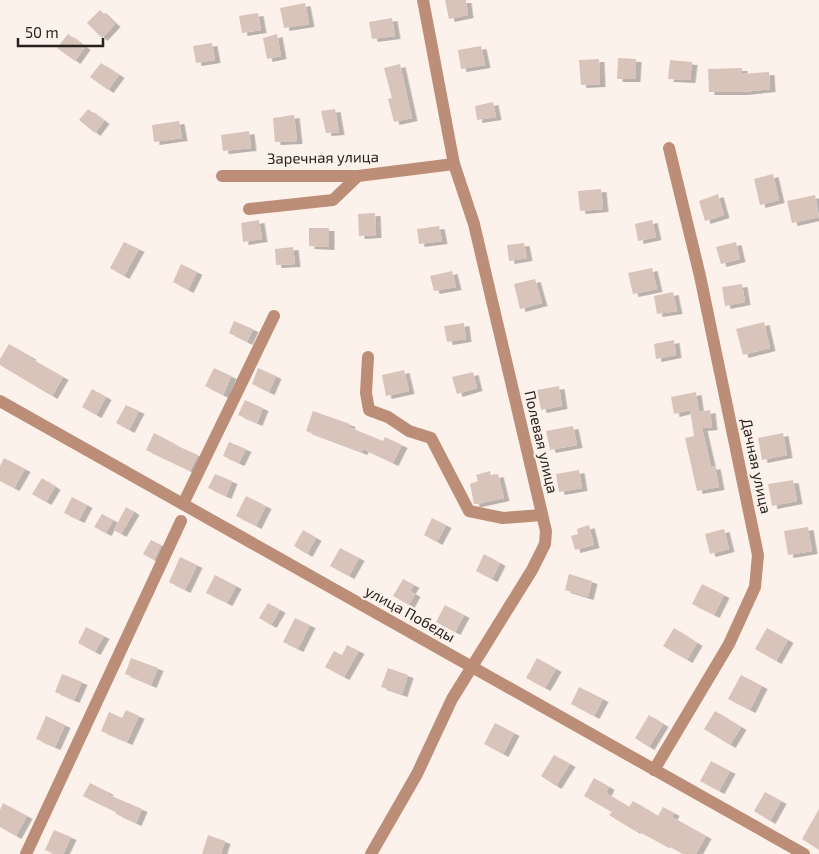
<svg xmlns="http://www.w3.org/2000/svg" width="819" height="854" font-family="'Exo 2',sans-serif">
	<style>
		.building { fill: #d8c4bb; filter: url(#shadow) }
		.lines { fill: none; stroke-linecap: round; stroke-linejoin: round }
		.minor { stroke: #bc8e78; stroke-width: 12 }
		.labels { text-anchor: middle; stroke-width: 4.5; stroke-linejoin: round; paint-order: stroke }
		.street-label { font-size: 15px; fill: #29221e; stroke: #fdf1eb }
	</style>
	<defs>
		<filter id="shadow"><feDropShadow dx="5.5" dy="3" stdDeviation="0" flood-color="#0004"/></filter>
	</defs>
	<rect width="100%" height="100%" fill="#fdf1eb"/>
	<g class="building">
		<path d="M 445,0 L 466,0 L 468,15 L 449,19 Z"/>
		<path d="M 305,3 L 309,24 L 284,28 L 280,8 Z"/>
		<path d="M 100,10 L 115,24 L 102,38 L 87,23 Z"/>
		<path d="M 258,13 L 261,30 L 242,33 L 239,16 Z"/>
		<path d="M 392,18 L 395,36 L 372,39 L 369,22 Z"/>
		<path d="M 68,34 L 85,47 L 75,61 L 57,48 Z"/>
		<path d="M 277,34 L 281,56 L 267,59 L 263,38 Z"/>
		<path d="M 212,43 L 215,60 L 196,63 L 193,46 Z"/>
		<path d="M 481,46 L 485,65 L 461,69 L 458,50 Z"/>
		<path d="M 618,58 L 636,59 L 635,79 L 617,79 Z"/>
		<path d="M 599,59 L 600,84 L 581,85 L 579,60 Z"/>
		<path d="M 670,60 L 692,62 L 690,80 L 668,79 Z"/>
		<path d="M 101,63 L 119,75 L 108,90 L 90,77 Z"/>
		<path d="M 400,64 L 412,118 L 394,122 L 388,99 L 392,98 L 384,68 Z"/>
		<path d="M 742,68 L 742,74 L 769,72 L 770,89 L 742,92 L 709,92 L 708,69 Z"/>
		<path d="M 493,102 L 496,117 L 477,120 L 475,106 Z"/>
		<path d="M 88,109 L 104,121 L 95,133 L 79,120 Z"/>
		<path d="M 335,109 L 339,132 L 326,133 L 321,111 Z"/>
		<path d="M 294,115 L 297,141 L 275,142 L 273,118 Z"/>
		<path d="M 179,121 L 182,138 L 154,142 L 152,125 Z"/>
		<path d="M 249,131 L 251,148 L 223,151 L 221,135 Z"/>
		<path d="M 773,174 L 779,200 L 760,205 L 754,179 Z"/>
		<path d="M 601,189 L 603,209 L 580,211 L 578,191 Z"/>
		<path d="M 718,194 L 724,215 L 705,221 L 699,201 Z"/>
		<path d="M 815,195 L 819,217 L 792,223 L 787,201 Z"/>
		<path d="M 375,213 L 376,235 L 359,236 L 358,214 Z"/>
		<path d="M 259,220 L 262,239 L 243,242 L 241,223 Z"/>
		<path d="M 652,220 L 656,237 L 638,241 L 635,224 Z"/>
		<path d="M 439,226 L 442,241 L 419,244 L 417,229 Z"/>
		<path d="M 309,228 L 329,228 L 329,247 L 309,246 Z"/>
		<path d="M 124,242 L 139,249 L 124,276 L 110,268 Z"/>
		<path d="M 736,242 L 740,259 L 721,264 L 716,247 Z"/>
		<path d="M 524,243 L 527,258 L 509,261 L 507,245 Z"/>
		<path d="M 293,247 L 295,264 L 276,265 L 275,249 Z"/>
		<path d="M 181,264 L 197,272 L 188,290 L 173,282 Z"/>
		<path d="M 652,268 L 657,289 L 633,294 L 628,273 Z"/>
		<path d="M 452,271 L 456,287 L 434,291 L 430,276 Z"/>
		<path d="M 535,279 L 542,303 L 520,309 L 514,284 Z"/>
		<path d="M 742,284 L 745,302 L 725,306 L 722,287 Z"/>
		<path d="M 673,292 L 677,311 L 657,314 L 654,296 Z"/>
		<path d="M 234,321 L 253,329 L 247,342 L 229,333 Z"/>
		<path d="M 764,322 L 770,348 L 743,355 L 736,329 Z"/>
		<path d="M 464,323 L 466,339 L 447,342 L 444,326 Z"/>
		<path d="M 674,340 L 676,355 L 656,359 L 654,344 Z"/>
		<path d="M 9,344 L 31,357 L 30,358 L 63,377 L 52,396 L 0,365 L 0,359 Z"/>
		<path d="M 214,368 L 231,376 L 223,395 L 205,386 Z"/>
		<path d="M 258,368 L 276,376 L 269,392 L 252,384 Z"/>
		<path d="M 404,370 L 409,391 L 386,396 L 382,375 Z"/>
		<path d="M 473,372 L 477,388 L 457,394 L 452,377 Z"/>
		<path d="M 559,386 L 562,406 L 541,410 L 537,390 Z"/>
		<path d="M 92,389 L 106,397 L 96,415 L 82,407 Z"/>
		<path d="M 696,392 L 699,412 L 710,410 L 712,427 L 702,428 L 711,467 L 715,466 L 719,487 L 697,491 L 685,438 L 694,436 L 690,410 L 674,414 L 671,397 Z"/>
		<path d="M 245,400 L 263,408 L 257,423 L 238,415 Z"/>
		<path d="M 126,405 L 139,411 L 129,430 L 116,423 Z"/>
		<path d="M 313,411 L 350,424 L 349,427 L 383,441 L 385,437 L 402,445 L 393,463 L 363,449 L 362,452 L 306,431 Z"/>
		<path d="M 573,426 L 577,445 L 550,450 L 546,431 Z"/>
		<path d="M 154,433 L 173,443 L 173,444 L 198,455 L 190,471 L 146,450 Z"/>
		<path d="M 783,433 L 787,455 L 762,460 L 758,438 Z"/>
		<path d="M 229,442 L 246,449 L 239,463 L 223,456 Z"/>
		<path d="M 4,458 L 25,469 L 14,488 L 0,481 L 0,466 Z"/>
		<path d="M 579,470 L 582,488 L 559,492 L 556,474 Z"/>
		<path d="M 490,471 L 491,476 L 498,474 L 504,498 L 477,504 L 474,504 L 470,484 L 478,481 L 476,475 Z"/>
		<path d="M 215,474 L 232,481 L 226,496 L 208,488 Z"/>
		<path d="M 42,478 L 55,487 L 46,502 L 32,494 Z"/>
		<path d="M 793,480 L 797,501 L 772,506 L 768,484 Z"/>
		<path d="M 246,496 L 266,506 L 256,526 L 236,516 Z"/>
		<path d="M 72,497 L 87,505 L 79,520 L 64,513 Z"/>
		<path d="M 126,507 L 134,512 L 121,534 L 114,530 Z"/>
		<path d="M 102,514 L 113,520 L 106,533 L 94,527 Z"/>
		<path d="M 432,518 L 446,525 L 437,542 L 424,535 Z"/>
		<path d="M 589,525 L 594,545 L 575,550 L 571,536 L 578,534 L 577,529 Z"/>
		<path d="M 808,527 L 812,551 L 788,555 L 784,531 Z"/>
		<path d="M 724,529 L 729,549 L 710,554 L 705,534 Z"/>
		<path d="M 303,530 L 316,538 L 307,554 L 294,546 Z"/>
		<path d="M 151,540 L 161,545 L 154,560 L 143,554 Z"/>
		<path d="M 340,548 L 359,558 L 349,576 L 330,566 Z"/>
		<path d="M 484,554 L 500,563 L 492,579 L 476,571 Z"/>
		<path d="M 180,557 L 197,565 L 185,590 L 169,582 Z"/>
		<path d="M 569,574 L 592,581 L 588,597 L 565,590 Z"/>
		<path d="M 215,575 L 236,586 L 227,603 L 206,593 Z"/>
		<path d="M 403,579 L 414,585 L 410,591 L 415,594 L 409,605 L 393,596 Z"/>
		<path d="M 702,584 L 724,595 L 714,615 L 692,604 Z"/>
		<path d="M 268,603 L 280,610 L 271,625 L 259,618 Z"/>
		<path d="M 445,605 L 464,615 L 455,632 L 436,622 Z"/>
		<path d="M 295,618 L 310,625 L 298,649 L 283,642 Z"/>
		<path d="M 86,627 L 104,636 L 95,652 L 78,643 Z"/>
		<path d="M 674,628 L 697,643 L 687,660 L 663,646 Z"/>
		<path d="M 767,628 L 788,640 L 776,661 L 755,649 Z"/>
		<path d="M 347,645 L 359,651 L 344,677 L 325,667 L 334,651 L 342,655 Z"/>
		<path d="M 131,658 L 158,668 L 151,685 L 125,674 Z"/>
		<path d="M 537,658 L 556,669 L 545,688 L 526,678 Z"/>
		<path d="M 388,668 L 408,675 L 402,694 L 381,687 Z"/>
		<path d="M 62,674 L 82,682 L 74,700 L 55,692 Z"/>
		<path d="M 741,675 L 762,686 L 750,710 L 728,699 Z"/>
		<path d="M 579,687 L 603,699 L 594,716 L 571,704 Z"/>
		<path d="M 126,710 L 139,716 L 127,742 L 101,731 L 109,712 L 122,718 Z"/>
		<path d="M 715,711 L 741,727 L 730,745 L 704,729 Z"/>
		<path d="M 649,715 L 663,724 L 649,747 L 635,738 Z"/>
		<path d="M 46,716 L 65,725 L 55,747 L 36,739 Z"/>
		<path d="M 495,723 L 514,733 L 503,754 L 484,744 Z"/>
		<path d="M 554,755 L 570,764 L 556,786 L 541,776 Z"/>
		<path d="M 711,761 L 730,771 L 719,791 L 700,781 Z"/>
		<path d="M 594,778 L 609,787 L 606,793 L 629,807 L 633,801 L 658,816 L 663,807 L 674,813 L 672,817 L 706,836 L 696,854 L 683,854 L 665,844 L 664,845 L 636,830 L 635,831 L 609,815 L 612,812 L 584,796 Z"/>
		<path d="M 90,783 L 108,792 L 107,794 L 142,809 L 136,823 L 116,814 L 116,812 L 83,796 Z"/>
		<path d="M 765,792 L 781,801 L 770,821 L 754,811 Z"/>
		<path d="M 3,803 L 27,816 L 16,836 L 0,827 L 0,810 Z"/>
		<path d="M 819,809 L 819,850 L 802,839 Z"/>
		<path d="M 54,830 L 71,837 L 63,854 L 54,854 L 45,850 Z"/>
		<path d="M 208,835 L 225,841 L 221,854 L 202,854 Z"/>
	</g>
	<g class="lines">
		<g class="minor">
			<path d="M 222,176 L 358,176 L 454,164"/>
			<path d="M 249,209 L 333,200 L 358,176"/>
			<path d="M 368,357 L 366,393 L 369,410 L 388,417 L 409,431 L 431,438 L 469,511 L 503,518 L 542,515"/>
			<path d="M 0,401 L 804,854"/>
			<path d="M 183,504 L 274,316"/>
			<path d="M 654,770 L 729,644 L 755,587 L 758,555 L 700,276 L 669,148"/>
			<path d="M 26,854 L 181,521"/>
			<path d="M 371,854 L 417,774 L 452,699 L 532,570 L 545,544 L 546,531 L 474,224 L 454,164 L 423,0"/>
		</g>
	</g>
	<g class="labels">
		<g class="street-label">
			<text transform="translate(323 158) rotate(-1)" y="5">Заречная улица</text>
			<text transform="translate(541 442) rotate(77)" y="5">Полевая улица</text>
			<text transform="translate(756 466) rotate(78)" y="5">Дачная улица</text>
			<text transform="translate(410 614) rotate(29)" y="5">улица Победы</text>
		</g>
	</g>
	<path d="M18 38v8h85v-8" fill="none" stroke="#29221e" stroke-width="2.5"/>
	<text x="25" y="38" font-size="15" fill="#29221e" stroke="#fdf1eb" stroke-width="4" paint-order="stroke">50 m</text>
</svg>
